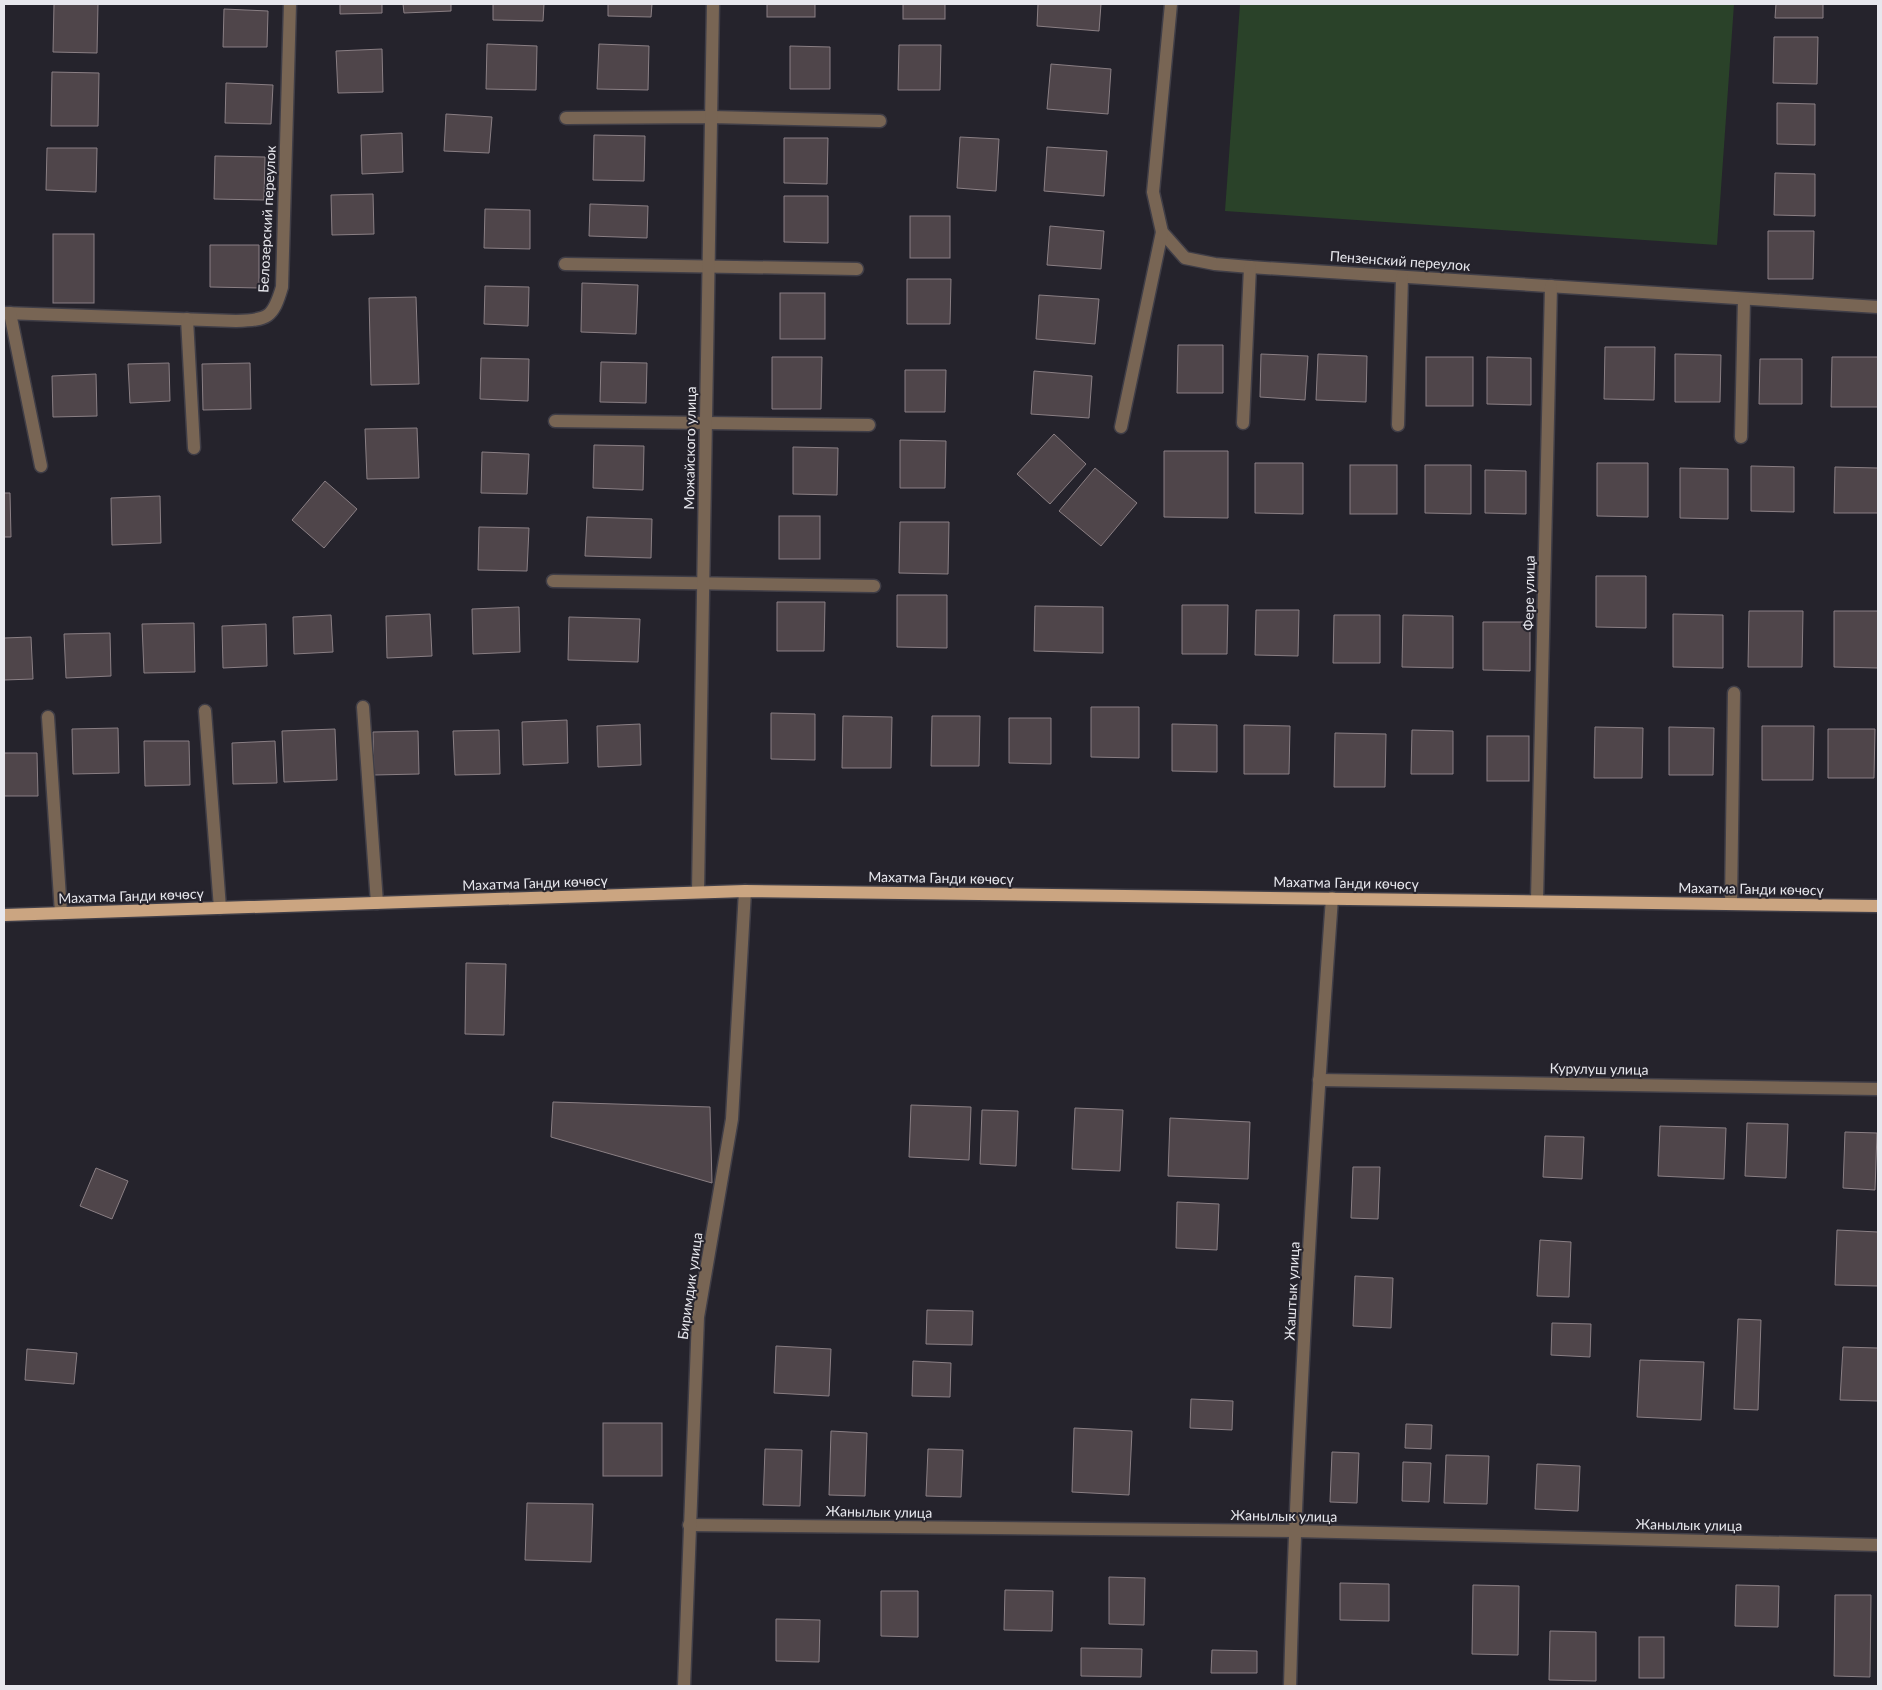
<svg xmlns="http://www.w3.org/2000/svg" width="1882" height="1690" font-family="Lato,sans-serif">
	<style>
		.green { fill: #2a4229 }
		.building { fill: #4f454a; stroke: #8a7f84 }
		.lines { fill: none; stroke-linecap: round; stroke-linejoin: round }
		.minor-casing { stroke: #403e47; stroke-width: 15 }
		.major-casing { stroke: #403e47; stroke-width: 15 }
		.minor { stroke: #786554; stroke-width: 12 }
		.major { stroke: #cba581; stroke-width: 12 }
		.labels { text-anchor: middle; stroke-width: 4; stroke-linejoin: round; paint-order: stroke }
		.street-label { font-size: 14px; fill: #e7e7ed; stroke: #25232c }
	</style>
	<rect width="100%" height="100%" fill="#25232c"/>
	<path class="green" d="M 1240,4 L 1734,4 L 1717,245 L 1225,211 Z"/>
	<g class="building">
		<path d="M 54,4 L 98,4 L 97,53 L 53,52 Z"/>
		<path d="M 340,4 L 382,4 L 382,13 L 340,14 Z"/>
		<path d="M 403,4 L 451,4 L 451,11 L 404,13 Z"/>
		<path d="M 493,4 L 544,4 L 543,21 L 493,20 Z"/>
		<path d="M 608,4 L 652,4 L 651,17 L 608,16 Z"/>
		<rect x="767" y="4" width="48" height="13"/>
		<rect x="903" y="4" width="42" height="15"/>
		<path d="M 1038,4 L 1101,4 L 1099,31 L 1037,26 Z"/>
		<path d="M 1776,4 L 1823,4 L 1823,18 L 1775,18 Z"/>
		<path d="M 224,9 L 268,11 L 267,47 L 223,47 Z"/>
		<path d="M 1774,37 L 1818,37 L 1817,84 L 1773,83 Z"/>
		<path d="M 487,44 L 537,46 L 536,90 L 486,89 Z"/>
		<path d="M 599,44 L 649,46 L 648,90 L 597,89 Z"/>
		<path d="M 899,45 L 941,45 L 940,90 L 898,90 Z"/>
		<path d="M 790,46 L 830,47 L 830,89 L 790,89 Z"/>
		<path d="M 382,49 L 383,92 L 338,93 L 336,51 Z"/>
		<path d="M 1051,64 L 1111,69 L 1108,114 L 1047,109 Z"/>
		<path d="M 52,72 L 99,73 L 98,126 L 51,126 Z"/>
		<path d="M 226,83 L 273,85 L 271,124 L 225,123 Z"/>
		<path d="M 1777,103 L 1815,104 L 1815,145 L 1777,144 Z"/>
		<path d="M 446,114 L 492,117 L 489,153 L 444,151 Z"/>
		<path d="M 402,133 L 403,172 L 362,174 L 361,135 Z"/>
		<path d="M 594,135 L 645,136 L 644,181 L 593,180 Z"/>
		<path d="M 960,137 L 999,139 L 996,191 L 957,188 Z"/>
		<path d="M 784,138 L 828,138 L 827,184 L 784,183 Z"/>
		<path d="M 1047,147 L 1107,151 L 1104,196 L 1044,191 Z"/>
		<path d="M 47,148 L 97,148 L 96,192 L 46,190 Z"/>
		<path d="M 215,156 L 265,157 L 264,200 L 214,199 Z"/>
		<path d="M 1775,173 L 1815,174 L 1815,216 L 1774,215 Z"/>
		<path d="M 373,194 L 374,234 L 332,235 L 331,195 Z"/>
		<path d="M 784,196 L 828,196 L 828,243 L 784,242 Z"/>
		<path d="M 590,204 L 648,206 L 647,238 L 589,236 Z"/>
		<path d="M 485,209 L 530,210 L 530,249 L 484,248 Z"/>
		<rect x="910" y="216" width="40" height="42"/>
		<path d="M 1050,226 L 1104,231 L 1101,269 L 1047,265 Z"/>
		<path d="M 1768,231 L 1814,231 L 1813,279 L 1768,279 Z"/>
		<rect x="53" y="234" width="41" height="69"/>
		<path d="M 210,245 L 259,245 L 259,288 L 210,287 Z"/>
		<path d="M 907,279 L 951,279 L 950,324 L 907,324 Z"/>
		<path d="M 582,283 L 638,285 L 636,334 L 581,332 Z"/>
		<path d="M 485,286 L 529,287 L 528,326 L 484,324 Z"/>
		<rect x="780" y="293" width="45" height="46"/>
		<path d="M 1039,295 L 1099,299 L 1095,344 L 1036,339 Z"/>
		<path d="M 416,297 L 419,384 L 371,385 L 369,298 Z"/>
		<path d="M 1178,345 L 1223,345 L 1223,393 L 1177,393 Z"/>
		<path d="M 1605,347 L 1655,347 L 1654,400 L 1604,399 Z"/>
		<path d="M 1261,354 L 1308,356 L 1305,400 L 1260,397 Z"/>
		<path d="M 1318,354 L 1367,356 L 1366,402 L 1316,400 Z"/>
		<path d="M 1675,354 L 1721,355 L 1720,402 L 1675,402 Z"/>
		<path d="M 772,357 L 822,357 L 821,409 L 772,409 Z"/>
		<rect x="1426" y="357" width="47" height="49"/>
		<path d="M 1487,357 L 1531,358 L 1531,405 L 1487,404 Z"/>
		<path d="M 1832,357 L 1878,357 L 1878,407 L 1831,407 Z"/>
		<path d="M 481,358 L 529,359 L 528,401 L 480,399 Z"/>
		<path d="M 1760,359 L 1802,359 L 1802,404 L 1759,404 Z"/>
		<path d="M 601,362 L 647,363 L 646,403 L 600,402 Z"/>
		<path d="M 169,363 L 170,401 L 130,403 L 128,364 Z"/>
		<path d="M 250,363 L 251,409 L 203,410 L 202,364 Z"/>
		<path d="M 905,370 L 946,370 L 945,412 L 905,412 Z"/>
		<path d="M 1034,371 L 1092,376 L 1089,418 L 1031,414 Z"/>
		<path d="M 96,374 L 97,416 L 53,417 L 52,376 Z"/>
		<path d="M 417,428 L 419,478 L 367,479 L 365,429 Z"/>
		<path d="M 1054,434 L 1086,464 L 1050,504 L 1017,474 Z"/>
		<path d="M 900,440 L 946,441 L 945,488 L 900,488 Z"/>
		<path d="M 594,445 L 644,446 L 643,490 L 593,488 Z"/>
		<path d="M 793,447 L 838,448 L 837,495 L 793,494 Z"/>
		<path d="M 1164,451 L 1228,451 L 1228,518 L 1164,517 Z"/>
		<path d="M 482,452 L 529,454 L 527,494 L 481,493 Z"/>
		<path d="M 1255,463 L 1303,463 L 1303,514 L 1255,513 Z"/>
		<path d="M 1597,463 L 1648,463 L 1648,517 L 1597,516 Z"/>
		<rect x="1350" y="465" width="47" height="49"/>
		<path d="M 1425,465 L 1471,465 L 1471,514 L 1425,513 Z"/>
		<path d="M 1751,466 L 1794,467 L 1794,512 L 1751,511 Z"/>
		<path d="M 1835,467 L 1878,468 L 1878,513 L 1834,513 Z"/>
		<path d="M 1095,468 L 1137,503 L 1101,546 L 1059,511 Z"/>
		<path d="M 1680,468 L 1728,469 L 1728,519 L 1680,518 Z"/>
		<path d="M 1485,470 L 1526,471 L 1526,514 L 1485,513 Z"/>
		<path d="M 325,481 L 357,509 L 324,548 L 292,520 Z"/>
		<path d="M 4,493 L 10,493 L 11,537 L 4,537 Z"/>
		<path d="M 160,496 L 161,543 L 112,545 L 111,498 Z"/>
		<rect x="779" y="516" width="41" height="43"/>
		<path d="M 587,517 L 652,519 L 651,558 L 585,556 Z"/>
		<path d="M 900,522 L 949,522 L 948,574 L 899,573 Z"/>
		<path d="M 479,527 L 529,528 L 527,571 L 478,570 Z"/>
		<path d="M 1596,576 L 1646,576 L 1646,628 L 1596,627 Z"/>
		<path d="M 897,595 L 947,595 L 947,648 L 897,647 Z"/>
		<path d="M 777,602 L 825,602 L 824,651 L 777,651 Z"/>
		<path d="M 1182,605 L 1228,605 L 1227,654 L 1182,654 Z"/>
		<path d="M 1035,606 L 1103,607 L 1103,653 L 1034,651 Z"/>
		<path d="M 519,607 L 520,652 L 473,654 L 472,609 Z"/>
		<path d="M 1256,610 L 1299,610 L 1298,656 L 1255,655 Z"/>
		<path d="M 1749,611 L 1803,611 L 1802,667 L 1748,667 Z"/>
		<path d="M 1834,611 L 1878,611 L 1878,668 L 1834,667 Z"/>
		<path d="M 430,614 L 432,656 L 387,658 L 386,616 Z"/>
		<path d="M 1673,614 L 1723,615 L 1723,668 L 1673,667 Z"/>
		<path d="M 331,615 L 333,652 L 294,654 L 293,617 Z"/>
		<path d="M 1334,615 L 1380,615 L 1380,663 L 1333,663 Z"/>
		<path d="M 1403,615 L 1453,616 L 1453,668 L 1402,667 Z"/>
		<path d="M 569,617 L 640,619 L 638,662 L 568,660 Z"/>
		<path d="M 1483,622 L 1530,622 L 1530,671 L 1483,670 Z"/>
		<path d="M 194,623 L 195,672 L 144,673 L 142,624 Z"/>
		<path d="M 266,624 L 267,666 L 223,668 L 222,626 Z"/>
		<path d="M 110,633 L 111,676 L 66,678 L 64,634 Z"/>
		<path d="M 31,637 L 33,679 L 4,680 L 4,638 Z"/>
		<path d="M 1091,707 L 1139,707 L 1139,758 L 1091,757 Z"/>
		<path d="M 771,713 L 815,714 L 815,760 L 771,759 Z"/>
		<path d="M 843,716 L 892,717 L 891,768 L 842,768 Z"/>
		<path d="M 932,716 L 980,716 L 979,766 L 931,766 Z"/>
		<path d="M 1009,718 L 1051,718 L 1051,764 L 1009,763 Z"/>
		<path d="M 567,720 L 568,763 L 523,765 L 522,722 Z"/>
		<path d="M 640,724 L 641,765 L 598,767 L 597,726 Z"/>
		<path d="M 1172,724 L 1217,725 L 1217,772 L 1172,771 Z"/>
		<path d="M 1244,725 L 1290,726 L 1289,774 L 1244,774 Z"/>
		<path d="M 1762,726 L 1814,726 L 1813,780 L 1762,780 Z"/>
		<path d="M 1595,727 L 1643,728 L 1642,778 L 1594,778 Z"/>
		<path d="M 1669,727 L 1714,728 L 1713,775 L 1669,775 Z"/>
		<path d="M 118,728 L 119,773 L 73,774 L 72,729 Z"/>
		<path d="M 335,729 L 337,780 L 284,782 L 282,731 Z"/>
		<path d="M 1828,729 L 1875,729 L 1874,778 L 1828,778 Z"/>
		<path d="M 499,730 L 500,774 L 455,775 L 453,731 Z"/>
		<path d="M 1412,730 L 1453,731 L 1453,774 L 1411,774 Z"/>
		<path d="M 418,731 L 419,774 L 374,775 L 373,732 Z"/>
		<path d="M 1335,733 L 1386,734 L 1385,787 L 1334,787 Z"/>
		<rect x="1487" y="736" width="42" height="45"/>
		<path d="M 144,741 L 189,741 L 190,785 L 145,786 Z"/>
		<path d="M 275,741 L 277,783 L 233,784 L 232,743 Z"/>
		<path d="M 4,753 L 37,753 L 38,796 L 4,796 Z"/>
		<path d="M 466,963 L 506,964 L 504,1035 L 465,1034 Z"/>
		<path d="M 553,1102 L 710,1107 L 712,1183 L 551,1137 Z"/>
		<path d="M 911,1105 L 971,1107 L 969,1160 L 909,1157 Z"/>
		<path d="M 1075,1108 L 1123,1110 L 1120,1171 L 1072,1169 Z"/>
		<path d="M 982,1110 L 1018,1111 L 1016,1166 L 980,1164 Z"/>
		<path d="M 1170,1118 L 1250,1122 L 1248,1179 L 1168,1176 Z"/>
		<path d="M 1747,1123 L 1788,1124 L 1786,1178 L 1745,1176 Z"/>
		<path d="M 1660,1126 L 1726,1128 L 1724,1179 L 1658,1176 Z"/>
		<path d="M 1845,1132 L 1877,1133 L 1875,1190 L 1843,1188 Z"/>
		<path d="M 1545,1136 L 1584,1137 L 1582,1179 L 1543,1177 Z"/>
		<path d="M 1353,1167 L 1380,1167 L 1378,1219 L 1351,1218 Z"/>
		<path d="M 96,1168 L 128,1181 L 112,1219 L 80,1206 Z"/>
		<path d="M 1177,1202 L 1219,1204 L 1217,1250 L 1176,1248 Z"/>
		<path d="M 1837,1230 L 1878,1232 L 1878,1286 L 1835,1285 Z"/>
		<path d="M 1540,1240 L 1571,1242 L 1569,1297 L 1537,1296 Z"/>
		<path d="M 1355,1276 L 1393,1278 L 1391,1328 L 1353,1326 Z"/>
		<path d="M 927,1310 L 973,1311 L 972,1345 L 926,1344 Z"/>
		<path d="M 1738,1319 L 1761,1320 L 1758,1410 L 1734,1409 Z"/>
		<path d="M 1552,1323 L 1591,1324 L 1590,1357 L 1551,1355 Z"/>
		<path d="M 776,1346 L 831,1349 L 829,1396 L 774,1393 Z"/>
		<path d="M 1843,1347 L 1878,1348 L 1878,1401 L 1840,1400 Z"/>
		<path d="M 27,1349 L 77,1353 L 74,1384 L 25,1380 Z"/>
		<path d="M 1640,1360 L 1704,1362 L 1701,1420 L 1637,1417 Z"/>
		<path d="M 913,1361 L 951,1363 L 950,1397 L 912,1396 Z"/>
		<path d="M 1191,1399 L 1233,1401 L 1232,1430 L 1190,1428 Z"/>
		<rect x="603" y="1423" width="59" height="53"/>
		<path d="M 1406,1424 L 1432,1425 L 1431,1449 L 1405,1448 Z"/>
		<path d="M 1074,1428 L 1132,1431 L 1129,1495 L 1072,1492 Z"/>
		<path d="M 831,1431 L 867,1433 L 865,1496 L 829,1495 Z"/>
		<path d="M 765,1449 L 802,1450 L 800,1506 L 763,1505 Z"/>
		<path d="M 928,1449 L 963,1450 L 961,1497 L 926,1496 Z"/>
		<path d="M 1332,1452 L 1359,1453 L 1357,1503 L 1330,1502 Z"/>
		<path d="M 1446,1455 L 1489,1456 L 1487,1504 L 1444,1503 Z"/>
		<path d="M 1403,1462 L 1431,1463 L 1429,1502 L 1402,1501 Z"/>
		<path d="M 1537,1464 L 1580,1466 L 1578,1511 L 1535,1509 Z"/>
		<path d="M 527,1503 L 593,1504 L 591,1562 L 525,1560 Z"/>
		<path d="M 1109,1577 L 1145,1578 L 1144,1625 L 1109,1624 Z"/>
		<path d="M 1340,1583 L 1389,1584 L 1389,1621 L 1340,1620 Z"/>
		<path d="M 1473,1585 L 1519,1586 L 1518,1655 L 1472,1654 Z"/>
		<path d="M 1736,1585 L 1779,1586 L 1778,1627 L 1735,1626 Z"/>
		<path d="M 1005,1590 L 1053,1591 L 1052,1631 L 1004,1630 Z"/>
		<path d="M 881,1591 L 918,1591 L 918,1637 L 881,1636 Z"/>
		<path d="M 1835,1595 L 1871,1595 L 1870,1677 L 1834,1676 Z"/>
		<path d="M 776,1619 L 820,1620 L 819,1662 L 776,1661 Z"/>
		<path d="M 1550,1631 L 1596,1632 L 1596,1681 L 1549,1680 Z"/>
		<rect x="1639" y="1637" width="25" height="41"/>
		<path d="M 1081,1648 L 1142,1649 L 1141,1677 L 1081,1676 Z"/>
		<path d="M 1212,1650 L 1257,1651 L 1257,1673 L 1211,1673 Z"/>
	</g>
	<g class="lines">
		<g class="minor-casing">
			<g id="minor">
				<path d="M 1171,4 L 1153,192 L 1162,232 L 1185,258 L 1215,264 L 1250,267 L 1878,307"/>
				<path d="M 566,118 L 711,117 L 880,121"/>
				<path d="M 565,264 L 857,269"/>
				<path d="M 4,313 L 236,321 C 268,320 273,318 282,287 L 290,4"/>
				<path d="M 10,313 L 41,466"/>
				<path d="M 187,319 L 194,448"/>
				<path d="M 555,421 L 869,425"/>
				<path d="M 1243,423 L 1250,267"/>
				<path d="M 1398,425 L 1402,277"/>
				<path d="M 1121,427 L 1162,232"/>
				<path d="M 1741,437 L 1744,299"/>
				<path d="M 553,581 L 874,586"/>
				<path d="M 363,707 L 377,903"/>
				<path d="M 205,711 L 220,908"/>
				<path d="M 48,717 L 61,913"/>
				<path d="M 698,892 L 713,4"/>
				<path d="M 1537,900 L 1551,286"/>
				<path d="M 1731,903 L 1734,693"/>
				<path d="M 1319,1080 L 1878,1089"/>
				<path d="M 689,1525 L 1294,1531 L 1878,1545"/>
				<path d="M 684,1686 L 698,1317 L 732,1119 L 745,891"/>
				<path d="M 1290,1686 C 1297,1423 1313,1160 1332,898"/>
			</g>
		</g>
		<g class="major-casing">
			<path id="major" d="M 4,915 L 745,891 L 1878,906"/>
		</g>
		<use href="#minor" class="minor"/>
		<use href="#major" class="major"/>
	</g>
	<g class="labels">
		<g class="street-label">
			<text transform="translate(267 219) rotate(-87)" y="5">Белозерский переулок</text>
			<text transform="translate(1400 261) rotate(4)" y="5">Пензенский переулок</text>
			<text transform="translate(690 448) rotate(-89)" y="5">Можайского улица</text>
			<text transform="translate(1529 593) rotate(-89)" y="5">Фере улица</text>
			<text transform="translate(941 878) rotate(1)" y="5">Махатма Ганди көчөсү</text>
			<text transform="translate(535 883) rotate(-2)" y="5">Махатма Ганди көчөсү</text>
			<text transform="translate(1346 883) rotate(1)" y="5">Махатма Ганди көчөсү</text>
			<text transform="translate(1751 889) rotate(1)" y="5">Махатма Ганди көчөсү</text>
			<text transform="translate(131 896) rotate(-2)" y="5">Махатма Ганди көчөсү</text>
			<text transform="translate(1599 1069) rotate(1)" y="5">Курулуш улица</text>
			<text transform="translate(690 1286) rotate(-82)" y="5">Биримдик улица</text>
			<text transform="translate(1292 1291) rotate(-87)" y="5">Жаштык улица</text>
			<text transform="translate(879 1512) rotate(1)" y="5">Жанылык улица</text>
			<text transform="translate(1284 1516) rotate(1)" y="5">Жанылык улица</text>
			<text transform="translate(1689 1525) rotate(1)" y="5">Жанылык улица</text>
		</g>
	</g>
	<rect width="1882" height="1690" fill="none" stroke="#e7e7ed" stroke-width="10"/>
</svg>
